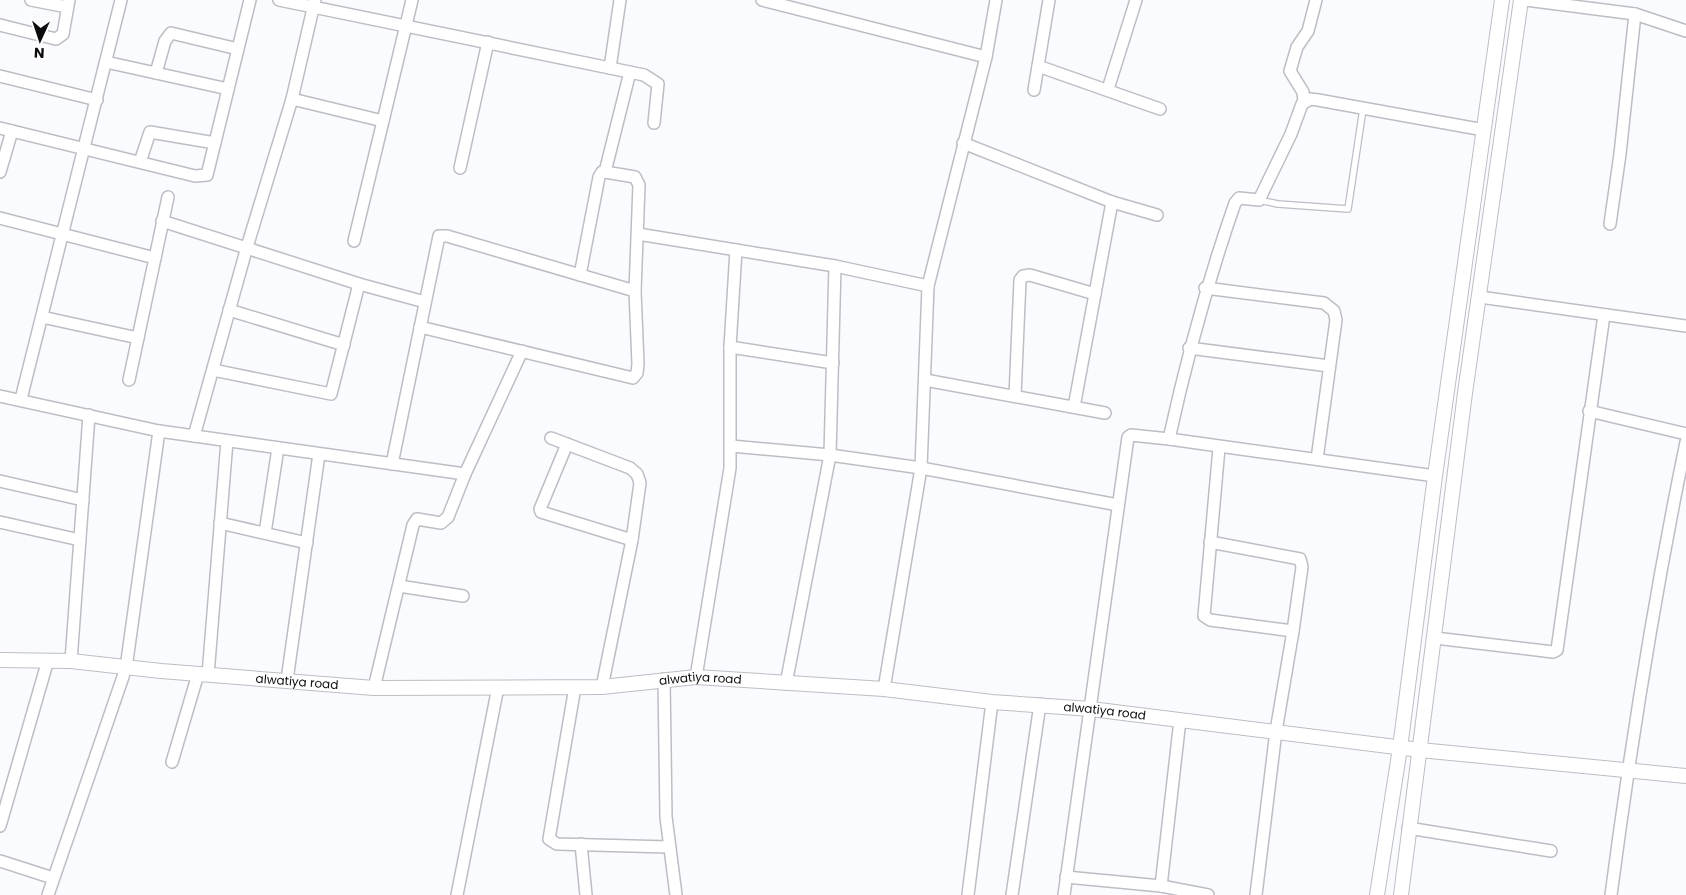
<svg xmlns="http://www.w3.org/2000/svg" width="1686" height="895" font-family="Poppins,sans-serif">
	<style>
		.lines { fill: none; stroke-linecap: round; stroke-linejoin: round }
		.service-casing { stroke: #bdbec4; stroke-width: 8 }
		.minor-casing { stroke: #bdbec4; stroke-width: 14 }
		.tertiary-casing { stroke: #bdbec4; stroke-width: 16 }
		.service { stroke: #fff; stroke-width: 5.5 }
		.minor { stroke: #fff; stroke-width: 11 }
		.tertiary { stroke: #fff; stroke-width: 14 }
		.labels { text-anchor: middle; stroke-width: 5; stroke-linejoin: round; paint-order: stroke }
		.street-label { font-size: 12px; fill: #0c0c0e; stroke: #fff }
	</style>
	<rect width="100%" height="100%" fill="#fafbfe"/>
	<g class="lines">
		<g class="service-casing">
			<path id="service" d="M 1259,200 L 1278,204 L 1348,209 L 1363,109"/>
		</g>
		<g class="minor-casing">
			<g id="minor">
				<path d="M 31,0 L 67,7"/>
				<path d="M 279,0 L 644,75 L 658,84 L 654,123"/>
				<path d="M 762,0 L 986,57"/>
				<path d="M 1526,0 L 1635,14 L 1686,31"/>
				<path d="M 0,25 L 56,39 L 63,34 L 69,0"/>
				<path d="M 106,62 L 228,89"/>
				<path d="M 1038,66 L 1160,109"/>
				<path d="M 610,68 L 620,0"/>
				<path d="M 156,73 L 165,41 L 171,33 L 238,49"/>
				<path d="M 0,76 L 97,100"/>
				<path d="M 1108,89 L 1136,0"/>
				<path d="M 1034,90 L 1049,0"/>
				<path d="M 292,99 L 383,121 L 412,0"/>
				<path d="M 1304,102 L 1303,92 L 1290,71 L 1297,47 L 1308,31 L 1316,0"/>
				<path d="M 0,128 L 195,176 L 207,175 L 250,0"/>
				<path d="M 963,143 L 1112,202 L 1157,215"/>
				<path d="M 140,162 L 150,132 L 215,143"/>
				<path d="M 460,168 L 488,42"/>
				<path d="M 0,172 L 12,131"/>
				<path d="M 605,172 L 630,72"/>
				<path d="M 0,218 L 155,258"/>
				<path d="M 162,221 L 359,284 L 425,302"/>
				<path d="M 1610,224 L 1620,154 L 1635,14"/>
				<path d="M 638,234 L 835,266 L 928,286"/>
				<path d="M 354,241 L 383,121"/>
				<path d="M 1205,288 L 1324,303 L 1334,311 L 1336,320 L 1317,459"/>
				<path d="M 1480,297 L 1686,326"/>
				<path d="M 229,310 L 344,345"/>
				<path d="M 42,317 L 138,338"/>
				<path d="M 420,327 L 633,378 L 637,373 L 638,364 L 635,291 L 639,185 L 635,177 L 605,172 L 602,172 L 599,177 L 580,275"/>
				<path d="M 730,347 L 833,363"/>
				<path d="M 1189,348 L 1329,366"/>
				<path d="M 213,370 L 331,394 L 359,284"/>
				<path d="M 129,380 L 168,197"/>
				<path d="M 925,380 L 1105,413"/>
				<path d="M 0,396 L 159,431 L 465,474"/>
				<path d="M 1015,396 L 1020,280 L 1023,276 L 1030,275 L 1095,294"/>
				<path d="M 21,399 L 121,0"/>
				<path d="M 1074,407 L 1112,202"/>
				<path d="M 1589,411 L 1686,434"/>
				<path d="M 194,436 L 247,247 L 292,99 L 315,0"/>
				<path d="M 551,438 L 630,468 L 637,474 L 640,483 L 632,540 L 602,687"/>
				<path d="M 1169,439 C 1187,357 1207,283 1235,203 L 1239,198 L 1259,200 L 1291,134 L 1302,104 L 1310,99 L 1318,100 L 1484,130"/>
				<path d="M 567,444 L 540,509 L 541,512 L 632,540"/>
				<path d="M 731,446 L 830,455 L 921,468 L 1118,505"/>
				<path d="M 1219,448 L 1204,616 L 1210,620 L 1293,631 L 1276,731 L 1256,895"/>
				<path d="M 392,464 L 439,236 L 447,236 L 635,291"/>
				<path d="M 0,481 L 83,500"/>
				<path d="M 0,522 L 80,540"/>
				<path d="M 220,523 L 307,543"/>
				<path d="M 265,533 L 278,448"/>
				<path d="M 1210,542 L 1300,559 L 1302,567 L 1293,631"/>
				<path d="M 399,586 L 463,596"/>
				<path d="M 1435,638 L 1553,652 L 1557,650 L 1604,315"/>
				<path d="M 71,661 L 89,415"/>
				<path d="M 208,675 L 227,441"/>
				<path d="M 696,677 L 730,468 L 730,347 L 736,250"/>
				<path d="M 664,679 L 666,817 L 676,895"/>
				<path d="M 287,680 L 319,454"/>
				<path d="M 786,684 L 830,455 L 835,266"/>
				<path d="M 575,687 L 549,839 L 557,844 L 669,847"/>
				<path d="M 374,688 L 413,525 L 417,519 L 441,523 L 448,517 L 465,474 L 522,351"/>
				<path d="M 884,689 L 921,468 L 928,286 L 986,57 L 996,0"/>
				<path d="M 172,762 L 198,674"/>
				<path d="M 0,826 L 48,660"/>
				<path d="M 1408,828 L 1551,851"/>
				<path d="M 581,844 L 586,895"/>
				<path d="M 0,861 L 53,878"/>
				<path d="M 1066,877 L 1161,886 L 1208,895"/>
				<path d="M 1161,886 L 1180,720"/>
				<path d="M 48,895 L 126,668 L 159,431"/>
				<path d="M 457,895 L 498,687"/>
				<path d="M 968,895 L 992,702"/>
				<path d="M 1012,895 L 1040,704"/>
				<path d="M 1064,895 L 1128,437 L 1131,435 L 1169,439 L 1435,476"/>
				<path d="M 1611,895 C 1631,743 1655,592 1686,442"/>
			</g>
		</g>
		<g class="tertiary-casing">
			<g id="tertiary">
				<path id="s1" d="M 0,660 L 71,661 L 161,671 L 374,688 L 602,687 L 696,677 L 884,689 L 992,702 L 1091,709 L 1420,750 L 1686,776"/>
				<path d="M 1377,895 L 1400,748 L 1435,476 L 1502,0"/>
				<path d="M 1401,895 L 1465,393 L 1521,0"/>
			</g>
		</g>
		<use href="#service" class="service"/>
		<use href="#minor" class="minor"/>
		<use href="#tertiary" class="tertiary"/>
	</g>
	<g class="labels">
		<g class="street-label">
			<text dy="4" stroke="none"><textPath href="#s1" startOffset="298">alwatiya road</textPath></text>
			<text dy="4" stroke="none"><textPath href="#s1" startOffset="702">alwatiya road</textPath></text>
			<text dy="4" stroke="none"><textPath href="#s1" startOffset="1108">alwatiya road</textPath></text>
		</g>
	</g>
	<g transform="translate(40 40) rotate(183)" stroke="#ffffff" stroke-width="4" paint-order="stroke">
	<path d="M0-4L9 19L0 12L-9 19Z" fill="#0c0c0e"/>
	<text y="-8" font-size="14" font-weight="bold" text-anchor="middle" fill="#0c0c0e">N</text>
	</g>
</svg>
